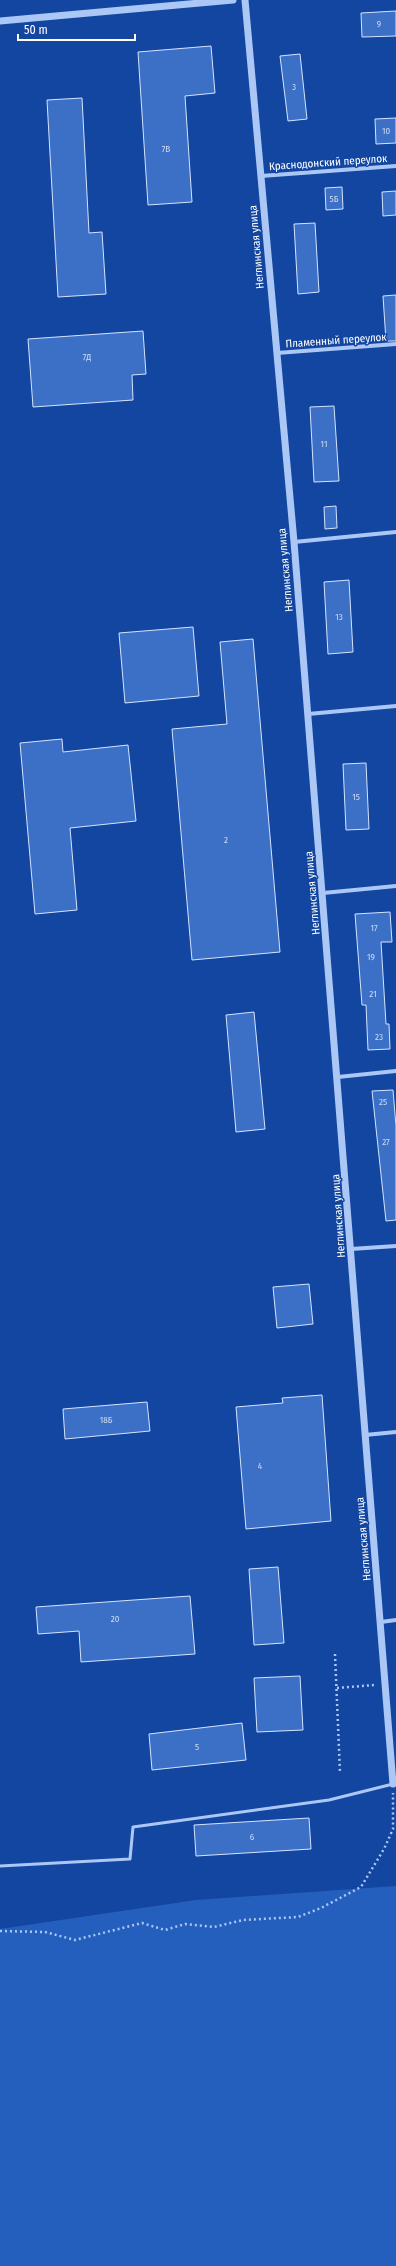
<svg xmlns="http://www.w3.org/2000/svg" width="396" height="2266" font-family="'Fira Sans Condensed',sans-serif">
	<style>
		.green { fill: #255fbe }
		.building { fill: #3c70c7; stroke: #d4e4fe }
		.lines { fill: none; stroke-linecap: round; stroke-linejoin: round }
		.path { stroke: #abc7f5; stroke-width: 2.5; stroke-dasharray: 2 3; stroke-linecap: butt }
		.service { stroke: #abc7f5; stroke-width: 3 }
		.minor { stroke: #abc7f5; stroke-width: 4 }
		.tertiary { stroke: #abc7f5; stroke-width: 7 }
		.labels { text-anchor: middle; stroke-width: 3; stroke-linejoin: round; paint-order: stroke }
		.number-label { font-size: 9px; fill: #cedbf1 }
		.street-label { font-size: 11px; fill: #fff; stroke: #1346a0 }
	</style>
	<rect width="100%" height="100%" fill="#1346a0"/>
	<path class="green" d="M 396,1886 L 396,2266 L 0,2266 L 0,1929 L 196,1900 Z"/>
	<g class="building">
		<path d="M 396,11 L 396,36 L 362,37 L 361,13 Z"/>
		<path d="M 211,46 L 215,93 L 185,96 L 192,202 L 148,205 L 138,52 Z"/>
		<path d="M 300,54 L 307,119 L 288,121 L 280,56 Z"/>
		<path d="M 82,98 L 89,233 L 102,232 L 106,294 L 58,297 L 47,100 Z"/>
		<path d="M 396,118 L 396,143 L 376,144 L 375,119 Z"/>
		<path d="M 342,187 L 343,209 L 326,210 L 325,188 Z"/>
		<path d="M 396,191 L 396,215 L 383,216 L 382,192 Z"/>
		<path d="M 315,223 L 319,292 L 298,294 L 294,224 Z"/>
		<path d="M 396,295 L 396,341 L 386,341 L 383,296 Z"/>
		<path d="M 143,331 L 146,374 L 132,375 L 133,400 L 33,407 L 28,339 Z"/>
		<path d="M 334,406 L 339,481 L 314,482 L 310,407 Z"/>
		<path d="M 336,506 L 337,528 L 325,529 L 324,507 Z"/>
		<path d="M 349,580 L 353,652 L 328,654 L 324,582 Z"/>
		<path d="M 193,627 L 199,696 L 125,703 L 119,633 Z"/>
		<path d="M 253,639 L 280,952 L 192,960 L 172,729 L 227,724 L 220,642 Z"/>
		<path d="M 62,739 L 63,752 L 128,745 L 136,821 L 70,828 L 77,910 L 35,914 L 20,743 Z"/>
		<path d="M 366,763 L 369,829 L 346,830 L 343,764 Z"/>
		<path d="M 390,912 L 392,942 L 381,942 L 386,1024 L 389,1024 L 390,1049 L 368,1050 L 366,1005 L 362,1005 L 355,914 Z"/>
		<path d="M 254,1012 L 265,1129 L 236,1132 L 226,1015 Z"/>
		<path d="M 393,1090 L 396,1126 L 396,1220 L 386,1221 L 372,1091 Z"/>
		<path d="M 309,1284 L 313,1324 L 277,1328 L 273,1287 Z"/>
		<path d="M 322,1395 L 331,1521 L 246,1529 L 236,1407 L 283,1403 L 282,1398 Z"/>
		<path d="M 147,1402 L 150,1431 L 65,1439 L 63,1409 Z"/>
		<path d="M 278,1567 L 284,1643 L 254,1645 L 249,1569 Z"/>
		<path d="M 190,1596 L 195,1654 L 81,1662 L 79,1631 L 38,1634 L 36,1607 Z"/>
		<path d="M 300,1676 L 303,1730 L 257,1732 L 254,1678 Z"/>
		<path d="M 242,1723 L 246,1760 L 152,1770 L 149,1734 Z"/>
		<path d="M 309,1818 L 311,1849 L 196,1856 L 194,1825 Z"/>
	</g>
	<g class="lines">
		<g class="path">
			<path d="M 335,1654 L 340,1773"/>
			<path d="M 337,1688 L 374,1685"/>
			<path d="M 0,1931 L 45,1932 L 75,1940 L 142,1923 L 165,1930 L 185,1924 L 214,1927 L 243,1920 L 298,1917 L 321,1908 L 361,1887 L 384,1849 L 393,1829 L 393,1793"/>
		</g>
		<path class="service" d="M 0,1866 L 130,1859 L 133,1827 L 329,1800 L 393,1784"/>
		<g class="minor">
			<path d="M 261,176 L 396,166"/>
			<path d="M 277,353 L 396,344"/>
			<path d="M 294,542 L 396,532"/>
			<path d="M 308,714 L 396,706"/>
			<path d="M 323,893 L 396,886"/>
			<path d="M 338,1077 L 396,1071"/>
			<path d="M 351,1249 L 396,1246"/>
			<path d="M 365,1435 L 396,1432"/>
			<path d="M 381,1622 L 396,1620"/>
		</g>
		<g class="tertiary">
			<path d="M 245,0 L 294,542 L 393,1784"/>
			<path d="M 0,21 L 233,0"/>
		</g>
	</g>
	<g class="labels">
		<g class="number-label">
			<text x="379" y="27">9</text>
			<text x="294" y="90">3</text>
			<text x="386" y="134">10</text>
			<text x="166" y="152">7В</text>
			<text x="334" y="202">5Б</text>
			<text x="87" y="360">7Д</text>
			<text x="324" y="447">11</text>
			<text x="339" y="620">13</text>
			<text x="356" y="800">15</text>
			<text x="226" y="843">2</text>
			<text x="374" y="931">17</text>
			<text x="371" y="960">19</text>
			<text x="373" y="997">21</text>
			<text x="379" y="1040">23</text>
			<text x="383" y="1105">25</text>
			<text x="386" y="1145">27</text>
			<text x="106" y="1423">18Б</text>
			<text x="260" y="1469">4</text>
			<text x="115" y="1622">20</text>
			<text x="197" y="1750">5</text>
			<text x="252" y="1840">6</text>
		</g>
		<g class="street-label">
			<text transform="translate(328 162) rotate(-4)" y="4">Краснодонский переулок</text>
			<text transform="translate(256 247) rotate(-95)" y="4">Неглинская улица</text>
			<text transform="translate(336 340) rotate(-4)" y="4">Пламенный переулок</text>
			<text transform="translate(285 570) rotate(-95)" y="4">Неглинская улица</text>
			<text transform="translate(312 893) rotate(-95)" y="4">Неглинская улица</text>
			<text transform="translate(338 1216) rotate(-94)" y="4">Неглинская улица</text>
			<text transform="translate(363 1539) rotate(-95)" y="4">Неглинская улица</text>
		</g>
	</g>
	<path d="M18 34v6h117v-6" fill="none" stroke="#ffffff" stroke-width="2"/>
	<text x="24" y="34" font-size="12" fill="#ffffff" stroke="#1346a0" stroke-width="3" paint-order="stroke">50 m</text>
</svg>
